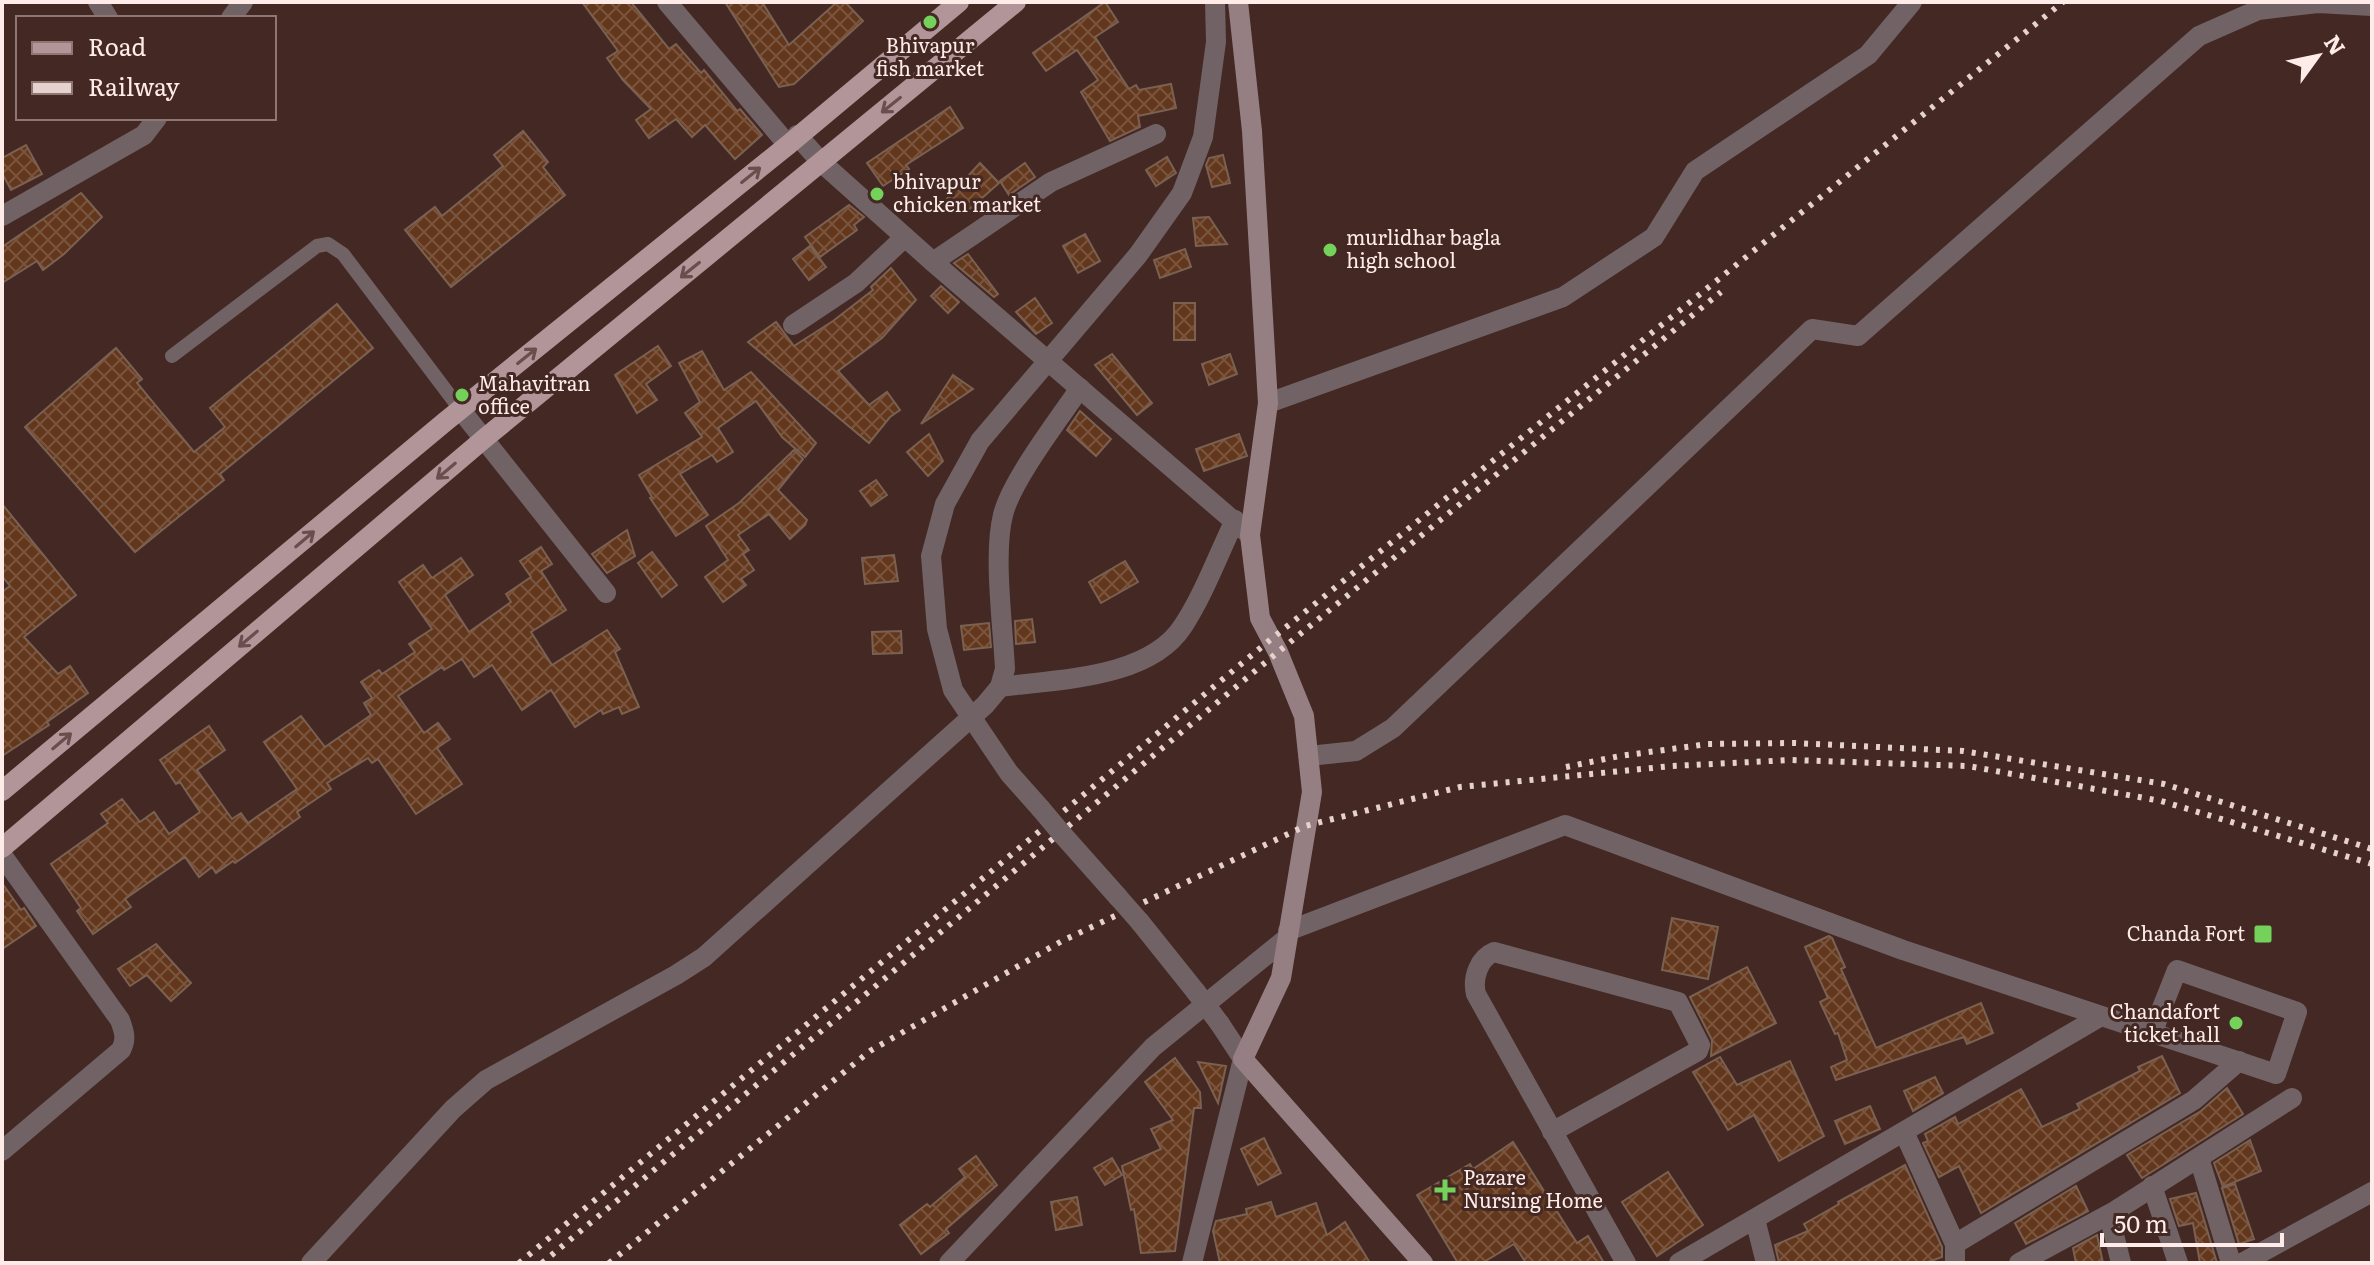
<svg xmlns="http://www.w3.org/2000/svg" width="2374" height="1265" font-family="Literata,serif">
	<style>
		.building { fill: url(#building-cross-hatch); stroke: #7b6151; stroke-width: 2 }
		.lines { fill: none; stroke-linecap: round; stroke-linejoin: round }
		.service { stroke: #716365; stroke-width: 14 }
		.minor { stroke: #716365; stroke-width: 20 }
		.secondary { stroke: #967f83; stroke-width: 20 }
		.primary { stroke: #b29599; stroke-width: 20 }
		.rail { stroke: #e5d1ce; stroke-width: 6; stroke-dasharray: 4 8; stroke-linecap: butt }
		.minor-bridge { stroke: #716365; stroke-width: 20 }
		.oneway { stroke: #6a4e4d }
		.poi-dot { fill: #74d25b; stroke: #432824; stroke-width: 3 }
		.labels { text-anchor: middle; stroke-width: 6; stroke-linejoin: round; paint-order: stroke }
		.poi-label { font-size: 20px; fill: #ffece9; stroke: #432824; text-anchor: start }
	</style>
	<defs>
		<pattern id="building-cross-hatch" width="8" height="8" patternUnits="userSpaceOnUse" patternTransform="scale(2)"><rect width="8" height="8" fill="#62371c"/><path d="M0 0l8 8M0 8l8-8" fill="none" stroke="#7a543d"/></pattern>
	</defs>
	<rect width="100%" height="100%" fill="#432824"/>
	<g class="building">
		<path d="M 582,2 L 631,2 L 669,49 L 676,44 L 701,73 L 704,70 L 737,111 L 740,109 L 762,135 L 735,159 L 705,125 L 692,137 L 676,119 L 649,138 L 636,120 L 651,109 L 623,80 L 607,58 L 618,51 Z"/>
		<path d="M 725,2 L 762,2 L 789,45 L 837,2 L 845,2 L 863,21 L 794,84 L 779,87 Z"/>
		<path d="M 1105,2 L 1118,22 L 1095,37 L 1129,89 L 1136,85 L 1139,90 L 1171,84 L 1176,108 L 1138,116 L 1140,127 L 1110,141 L 1081,92 L 1098,80 L 1077,50 L 1046,71 L 1033,53 Z"/>
		<path d="M 950,107 L 963,128 L 906,165 L 909,169 L 883,186 L 867,163 Z"/>
		<path d="M 523,131 L 548,162 L 543,167 L 565,195 L 451,287 L 405,230 L 435,207 L 442,216 L 503,166 L 494,155 Z"/>
		<path d="M 26,145 L 42,174 L 11,190 L 2,173 L 2,158 Z"/>
		<path d="M 1223,155 L 1230,183 L 1212,187 L 1206,165 L 1209,158 Z"/>
		<path d="M 1167,157 L 1176,173 L 1156,186 L 1146,170 Z"/>
		<path d="M 980,163 L 999,183 L 964,214 L 943,203 Z"/>
		<path d="M 1025,163 L 1035,177 L 1009,195 L 1000,181 Z"/>
		<path d="M 81,193 L 102,217 L 64,254 L 43,270 L 37,261 L 2,283 L 2,247 Z"/>
		<path d="M 849,205 L 864,217 L 854,225 L 857,230 L 820,257 L 805,237 Z"/>
		<path d="M 1209,217 L 1227,244 L 1196,246 L 1193,218 Z"/>
		<path d="M 1085,234 L 1100,261 L 1078,273 L 1063,246 Z"/>
		<path d="M 810,246 L 826,267 L 809,280 L 793,259 Z"/>
		<path d="M 1185,249 L 1191,267 L 1160,278 L 1154,260 Z"/>
		<path d="M 968,254 L 998,294 L 994,297 L 954,263 Z"/>
		<path d="M 891,268 L 916,300 L 882,338 L 838,371 L 869,405 L 887,392 L 900,410 L 890,417 L 869,443 L 748,342 L 776,322 L 794,346 L 833,321 L 873,290 L 871,287 Z"/>
		<path d="M 941,286 L 959,302 L 948,313 L 931,296 Z"/>
		<path d="M 1035,298 L 1052,323 L 1036,334 L 1016,312 Z"/>
		<rect x="1174" y="303" width="21" height="37"/>
		<path d="M 337,304 L 373,348 L 220,474 L 224,480 L 135,552 L 25,427 L 116,348 L 142,379 L 137,383 L 194,452 L 225,427 L 210,408 Z"/>
		<path d="M 658,346 L 671,366 L 646,384 L 657,400 L 637,413 L 615,375 Z"/>
		<path d="M 702,351 L 724,390 L 751,372 L 816,443 L 805,457 L 782,437 L 756,401 L 718,428 L 733,452 L 717,462 L 712,455 L 680,474 L 708,515 L 676,536 L 650,498 L 652,497 L 639,475 L 702,437 L 685,413 L 700,402 L 679,363 Z"/>
		<path d="M 1112,354 L 1152,403 L 1137,415 L 1095,365 Z"/>
		<path d="M 1230,354 L 1237,374 L 1209,385 L 1202,364 Z"/>
		<path d="M 953,375 L 973,389 L 921,424 Z"/>
		<path d="M 1080,411 L 1111,439 L 1096,456 L 1067,430 Z"/>
		<path d="M 929,434 L 943,461 L 928,476 L 907,452 Z"/>
		<path d="M 1239,434 L 1247,456 L 1204,471 L 1196,449 Z"/>
		<path d="M 794,450 L 803,459 L 778,490 L 807,520 L 805,525 L 790,539 L 769,514 L 738,535 L 749,550 L 743,554 L 754,570 L 741,579 L 746,585 L 723,602 L 705,577 L 728,560 L 706,526 L 739,503 Z"/>
		<path d="M 876,480 L 887,495 L 871,506 L 860,491 Z"/>
		<path d="M 2,504 L 76,595 L 24,637 L 58,674 L 70,666 L 88,693 L 47,722 L 49,725 L 2,756 L 2,592 L 10,586 L 2,576 Z"/>
		<path d="M 627,530 L 635,556 L 607,573 L 592,554 Z"/>
		<path d="M 541,547 L 552,564 L 541,571 L 566,610 L 531,632 L 552,665 L 607,630 L 620,649 L 615,652 L 639,707 L 622,714 L 619,707 L 603,714 L 601,710 L 575,727 L 551,690 L 522,710 L 492,665 L 474,677 L 462,659 L 444,670 L 442,667 L 398,696 L 424,733 L 438,723 L 450,739 L 437,748 L 462,784 L 416,814 L 378,759 L 372,763 L 368,758 L 327,783 L 331,789 L 297,812 L 300,817 L 235,863 L 233,861 L 216,873 L 212,867 L 199,877 L 185,857 L 125,899 L 131,907 L 93,934 L 77,911 L 81,908 L 51,864 L 108,823 L 101,814 L 122,799 L 140,822 L 154,812 L 169,834 L 200,812 L 180,782 L 176,784 L 160,760 L 209,726 L 225,750 L 197,770 L 232,819 L 241,813 L 248,823 L 297,789 L 264,742 L 301,716 L 325,747 L 371,715 L 364,703 L 372,698 L 361,682 L 379,670 L 382,674 L 415,652 L 409,644 L 432,629 L 399,582 L 423,565 L 432,578 L 461,558 L 473,575 L 445,595 L 469,632 L 511,602 L 506,594 L 531,577 L 520,561 Z"/>
		<path d="M 652,552 L 677,585 L 662,597 L 638,563 Z"/>
		<path d="M 894,555 L 898,581 L 865,584 L 862,558 Z"/>
		<path d="M 1125,561 L 1138,582 L 1101,603 L 1089,582 Z"/>
		<path d="M 1032,619 L 1035,642 L 1016,644 L 1015,621 Z"/>
		<path d="M 989,623 L 991,647 L 964,650 L 961,626 Z"/>
		<path d="M 901,631 L 902,653 L 873,654 L 872,632 Z"/>
		<path d="M 2,883 L 21,910 L 24,908 L 36,926 L 2,949 Z"/>
		<path d="M 1672,918 L 1718,927 L 1708,979 L 1662,970 Z"/>
		<path d="M 1829,936 L 1832,938 L 1845,967 L 1841,969 L 1876,1048 L 1981,1003 L 1993,1033 L 1967,1044 L 1964,1037 L 1836,1080 L 1831,1067 L 1847,1060 L 1838,1033 L 1835,1034 L 1820,1002 L 1828,998 L 1805,947 Z"/>
		<path d="M 156,944 L 191,983 L 171,1001 L 147,975 L 130,986 L 118,969 Z"/>
		<path d="M 1747,967 L 1776,1023 L 1711,1056 L 1712,1040 L 1690,997 Z"/>
		<path d="M 2162,1056 L 2180,1093 L 1981,1213 L 1959,1166 L 1939,1177 L 1923,1143 L 1928,1141 L 1925,1134 L 1955,1117 L 1958,1124 L 2021,1089 L 2042,1127 L 2080,1109 L 2077,1104 L 2140,1071 L 2138,1067 Z"/>
		<path d="M 1720,1057 L 1737,1085 L 1790,1061 L 1824,1136 L 1779,1161 L 1754,1115 L 1728,1130 L 1693,1072 Z"/>
		<path d="M 1175,1058 L 1200,1092 L 1201,1108 L 1194,1108 L 1175,1251 L 1141,1253 L 1134,1209 L 1131,1210 L 1122,1166 L 1161,1149 L 1151,1129 L 1173,1120 L 1145,1082 Z"/>
		<path d="M 1198,1062 L 1226,1066 L 1218,1103 Z"/>
		<path d="M 1935,1077 L 1943,1093 L 1913,1111 L 1904,1091 Z"/>
		<path d="M 2227,1088 L 2243,1114 L 2142,1178 L 2127,1155 L 2201,1111 Z"/>
		<path d="M 1870,1106 L 1880,1129 L 1845,1144 L 1835,1121 Z"/>
		<path d="M 1264,1138 L 1281,1173 L 1258,1185 L 1241,1149 Z"/>
		<path d="M 2250,1140 L 2261,1171 L 2223,1187 L 2214,1163 Z"/>
		<path d="M 1513,1142 L 1577,1243 L 1588,1236 L 1604,1263 L 1526,1263 L 1514,1244 L 1482,1263 L 1458,1263 L 1417,1195 L 1470,1164 L 1473,1169 Z"/>
		<path d="M 976,1156 L 997,1185 L 946,1229 L 949,1233 L 921,1254 L 900,1225 L 927,1204 L 930,1207 L 965,1177 L 959,1169 Z"/>
		<path d="M 1112,1158 L 1122,1175 L 1105,1185 L 1094,1168 Z"/>
		<path d="M 1905,1165 L 1942,1247 L 1942,1257 L 1925,1263 L 1779,1263 L 1775,1245 L 1808,1231 L 1804,1224 L 1839,1204 L 1838,1202 Z"/>
		<path d="M 1668,1172 L 1703,1225 L 1657,1256 L 1622,1202 Z"/>
		<path d="M 2235,1184 L 2254,1239 L 2239,1244 L 2222,1188 Z"/>
		<path d="M 2076,1186 L 2088,1211 L 2026,1244 L 2015,1223 Z"/>
		<path d="M 2196,1193 L 2217,1263 L 2200,1263 L 2193,1223 L 2179,1226 L 2170,1199 Z"/>
		<path d="M 1077,1197 L 1082,1225 L 1056,1230 L 1051,1202 Z"/>
		<path d="M 1271,1202 L 1276,1217 L 1316,1203 L 1327,1235 L 1345,1222 L 1370,1263 L 1220,1263 L 1213,1231 L 1216,1221 L 1247,1214 L 1246,1209 Z"/>
		<path d="M 2097,1235 L 2103,1263 L 2076,1263 L 2073,1248 Z"/>
	</g>
	<g class="lines">
		<path class="service" d="M 172,356 L 317,246 L 328,244 L 343,254 L 460,409"/>
		<g class="minor">
			<path d="M 98,2 L 108,18"/>
			<path d="M 667,2 L 788,145"/>
			<path d="M 231,18 L 243,2"/>
			<path d="M 797,135 L 821,162 L 933,262 L 1250,535"/>
			<path d="M 2,216 L 144,135 L 157,118"/>
			<path d="M 933,262 L 1051,182 L 1156,134"/>
			<path d="M 793,325 L 856,283 L 905,237"/>
			<path d="M 1268,403 L 1563,297 L 1654,237 L 1695,171 L 1868,55 L 1912,2"/>
			<path d="M 460,409 L 606,593"/>
			<path d="M 1000,687 C 1058,679 1149,679 1183,626 C 1204,594 1218,555 1235,520"/>
			<path d="M 1309,756 L 1356,751 L 1393,728 L 1812,329 L 1858,336 L 2199,36 L 2258,10 L 2318,3 L 2372,6"/>
			<path d="M 1041,809 L 1009,773 L 953,690 L 937,629 L 931,556 L 945,504 L 980,441 L 1138,255 L 1182,193 L 1203,137 L 1216,42 L 1215,2"/>
			<path d="M 1062,834 L 1118,897"/>
			<path d="M 2,855 L 120,1020 C 124,1031 127,1039 121,1050 L 2,1151"/>
			<path d="M 1140,922 L 1196,992"/>
			<path d="M 1288,931 L 1565,825 L 1903,950 L 2276,1074 L 2297,1012 L 2177,970 L 2152,1033"/>
			<path d="M 1552,1132 L 1698,1051 L 1700,1045 L 1678,1002 L 1494,952 C 1479,958 1472,978 1476,994 L 1626,1263"/>
			<path d="M 1904,1132 L 1955,1244 L 1955,1263"/>
			<path d="M 2199,1158 L 2231,1263"/>
			<path d="M 2152,1186 L 2178,1263"/>
			<path d="M 2109,1215 L 2121,1263"/>
			<path d="M 1755,1219 L 1766,1263"/>
			<path d="M 1955,1244 L 2194,1100 L 2239,1061"/>
			<path d="M 311,1263 L 453,1109 L 486,1080 L 676,975 L 704,957 L 985,705 L 1000,687 L 1005,669 C 1003,626 993,554 1003,515 C 1011,481 1059,419 1080,388"/>
			<path d="M 949,1263 L 1153,1047 L 1287,938"/>
			<path d="M 1192,1263 L 1243,1059 L 1220,1024"/>
			<path d="M 1679,1263 L 2101,1016"/>
			<path d="M 2019,1263 L 2115,1211 L 2292,1098"/>
			<path d="M 2242,1263 L 2372,1192"/>
		</g>
		<path class="secondary" d="M 1238,2 L 1252,131 L 1268,403 L 1250,535 L 1260,618 L 1278,652 L 1304,716 L 1312,792 L 1281,978 L 1243,1059 L 1423,1263"/>
		<g class="primary">
			<path d="M 2,791 L 446,421 L 788,145 L 959,2"/>
			<path d="M 2,848 L 485,438 L 1016,2"/>
		</g>
		<g class="rail">
			<path d="M 1566,767 L 1620,756 L 1708,744 L 1794,743 L 1963,751 L 2164,784 L 2372,849"/>
			<path d="M 519,1263 L 1270,640 L 2063,2"/>
			<path d="M 542,1263 L 1278,652 L 1721,292"/>
			<path d="M 609,1263 L 870,1051 L 1062,941 L 1305,826 L 1460,787 L 1672,766 L 1791,760 L 1968,766 L 2161,801 L 2372,864"/>
		</g>
		<g class="minor-bridge">
			<path d="M 1041,809 L 1062,834"/>
			<path d="M 1118,897 L 1140,922"/>
			<path d="M 1196,992 L 1220,1024"/>
		</g>
	</g>
	<defs><path id="oneway-shaft" d="M-6 0H5M1.5-3L5.5 0L1.5 3" fill="none" stroke-width="1.6" stroke-linecap="round" stroke-linejoin="round" transform="scale(2)"/></defs>
	<g class="oneway">
		<use href="#oneway-shaft" transform="translate(891 105) rotate(141)"/>
		<use href="#oneway-shaft" transform="translate(751 175) rotate(-39)"/>
		<use href="#oneway-shaft" transform="translate(690 270) rotate(141)"/>
		<use href="#oneway-shaft" transform="translate(527 356) rotate(-39)"/>
		<use href="#oneway-shaft" transform="translate(446 471) rotate(140)"/>
		<use href="#oneway-shaft" transform="translate(305 539) rotate(-40)"/>
		<use href="#oneway-shaft" transform="translate(248 639) rotate(140)"/>
		<use href="#oneway-shaft" transform="translate(62 741) rotate(-40)"/>
	</g>
	<g class="poi-dot">
		<circle cx="930" cy="22" r="8"/>
		<circle cx="877" cy="194" r="8"/>
		<circle cx="1330" cy="250" r="8"/>
		<circle cx="462" cy="395" r="8"/>
		<rect x="2253" y="924" width="20" height="20" rx="4"/>
		<circle cx="2236" cy="1023" r="8"/>
		<path d="M1441 1178h8v8h8v8h-8v8h-8v-8h-8v-8h8z"/>
	</g>
	<g class="labels">
		<g class="poi-label">
			<text x="930" y="53" text-anchor="middle">Bhivapur<tspan x="930" dy="23">fish market</tspan></text>
			<text x="893" y="189">bhivapur<tspan x="893" dy="23">chicken market</tspan></text>
			<text x="1346" y="245">murlidhar bagla<tspan x="1346" dy="23">high school</tspan></text>
			<text x="478" y="391">Mahavitran<tspan x="478" dy="23">office</tspan></text>
			<text x="2245" y="941" text-anchor="end">Chanda Fort</text>
			<text x="2220" y="1019" text-anchor="end">Chandafort<tspan x="2220" dy="23">ticket hall</tspan></text>
			<text x="1463" y="1185">Pazare<tspan x="1463" dy="23">Nursing Home</tspan></text>
		</g>
	</g>
	<rect width="2374" height="1265" fill="none" stroke="#ffece9" stroke-width="8"/>
	<rect x="16" y="16" width="260" height="104" fill="#432824" stroke="#8e7673" stroke-width="2"/>
	<rect x="32" y="42" width="40" height="12" fill="#b29599" stroke="#8e7673" stroke-width="2"/>
	<text x="88" y="56" font-size="24" fill="#ffece9">Road</text>
	<rect x="32" y="82" width="40" height="12" fill="#e5d1ce" stroke="#8e7673" stroke-width="2"/>
	<text x="88" y="96" font-size="24" fill="#ffece9">Railway</text>
	<g transform="translate(2318 56) rotate(57)" stroke="#432824" stroke-width="6" paint-order="stroke">
	<path d="M0-6L14 30L0 20L-14 30Z" fill="#ffece9"/>
	<text y="-12" font-size="22" font-weight="bold" text-anchor="middle" fill="#ffece9">N</text>
	</g>
	<path d="M2102 1233v12h180v-12" fill="none" stroke="#ffece9" stroke-width="4"/>
	<text x="2114" y="1233" font-size="24" fill="#ffece9" stroke="#432824" stroke-width="6" paint-order="stroke">50 m</text>
</svg>
